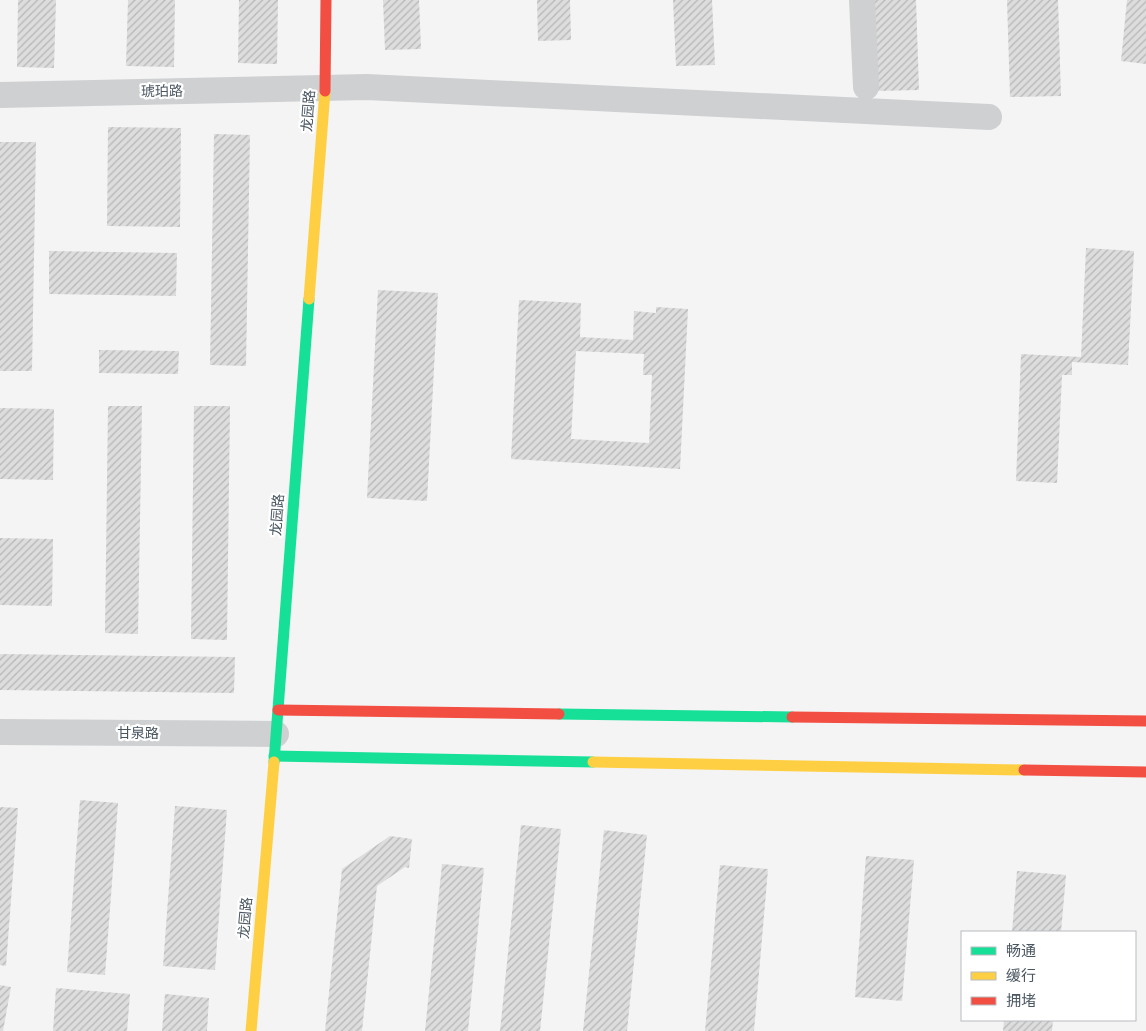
<svg xmlns="http://www.w3.org/2000/svg" width="1146" height="1031" font-family="'DejaVu Sans','Noto Sans SC',sans-serif">
	<style>
		.building { fill: url(#building-hatch); fill-rule: evenodd }
		.lines { fill: none; stroke-linecap: round; stroke-linejoin: round }
		.street { stroke: #ced0d2; stroke-width: 26 }
		.fast { stroke: #16e098; stroke-width: 11 }
		.slow { stroke: #ffcf43; stroke-width: 11 }
		.jam { stroke: #f24e42; stroke-width: 11 }
		.labels { text-anchor: middle; stroke-width: 4.5; stroke-linejoin: round; paint-order: stroke }
		.street-label { font-size: 14px; fill: #4a5661; stroke: #fff }
	</style>
	<defs>
		<pattern id="building-hatch" width="6" height="6" patternUnits="userSpaceOnUse" patternTransform="scale(1.25)"><rect width="6" height="6" fill="#ddddde"/><path d="M-1 1l2-2M0 6l6-6M5 7l2-2" fill="none" stroke="#b5b6b7"/></pattern>
	</defs>
	<rect width="100%" height="100%" fill="#f4f4f4"/>
	<g class="building">
		<path d="M 18,0 L 56,0 L 54,68 L 17,67 Z"/>
		<path d="M 128,0 L 175,0 L 174,67 L 126,66 Z"/>
		<path d="M 239,0 L 278,0 L 277,64 L 238,63 Z"/>
		<path d="M 383,0 L 419,0 L 421,49 L 385,50 Z"/>
		<path d="M 537,0 L 570,0 L 571,40 L 538,41 Z"/>
		<path d="M 673,0 L 712,0 L 715,65 L 676,66 Z"/>
		<path d="M 873,0 L 916,0 L 919,90 L 876,91 Z"/>
		<path d="M 1007,0 L 1058,0 L 1061,96 L 1010,97 Z"/>
		<path d="M 1127,0 L 1146,0 L 1146,64 L 1121,61 Z"/>
		<path d="M 108,127 L 181,128 L 180,227 L 107,226 Z"/>
		<path d="M 214,134 L 250,135 L 246,366 L 210,365 Z"/>
		<path d="M 0,142 L 36,142 L 32,371 L 0,371 Z"/>
		<path d="M 1086,248 L 1134,251 L 1128,365 L 1072,362 L 1072,375 L 1062,375 L 1057,483 L 1016,481 L 1021,354 L 1081,357 Z"/>
		<path d="M 49,251 L 177,253 L 176,296 L 49,294 Z"/>
		<path d="M 378,290 L 438,293 L 427,501 L 367,498 Z"/>
		<path d="M 519,300 L 581,303 L 580,337 L 633,340 L 634,311 L 656,313 L 656,307 L 688,309 L 680,469 L 511,459 ZM 576,351 L 644,354 L 643,375 L 652,375 L 649,443 L 571,439 Z"/>
		<path d="M 99,350 L 179,351 L 178,374 L 99,373 Z"/>
		<path d="M 108,406 L 142,406 L 138,634 L 105,633 Z"/>
		<path d="M 194,406 L 230,406 L 227,640 L 191,639 Z"/>
		<path d="M 0,408 L 54,409 L 53,480 L 0,479 Z"/>
		<path d="M 0,538 L 53,539 L 52,606 L 0,605 Z"/>
		<path d="M 0,654 L 235,657 L 234,693 L 0,690 Z"/>
		<path d="M 80,800 L 118,803 L 105,975 L 67,972 Z"/>
		<path d="M 175,806 L 227,810 L 215,970 L 163,966 Z"/>
		<path d="M 0,807 L 18,808 L 6,966 L 0,965 Z"/>
		<path d="M 521,825 L 561,829 L 540,1031 L 500,1031 Z"/>
		<path d="M 604,830 L 647,835 L 627,1031 L 583,1031 Z"/>
		<path d="M 390,836 L 412,839 L 409,868 L 405,867 L 377,886 L 362,1031 L 325,1031 L 342,869 Z"/>
		<path d="M 866,856 L 914,860 L 902,1001 L 855,997 Z"/>
		<path d="M 442,864 L 484,868 L 468,1031 L 425,1031 Z"/>
		<path d="M 720,865 L 768,869 L 754,1031 L 705,1031 Z"/>
		<path d="M 1017,871 L 1066,875 L 1061,932 L 1012,932 Z"/>
		<path d="M 0,985 L 11,987 L 3,1031 L 0,1031 Z"/>
		<path d="M 56,988 L 130,994 L 127,1031 L 53,1031 Z"/>
		<path d="M 165,994 L 209,998 L 207,1031 L 162,1031 Z"/>
		<path d="M 1004,1020 L 1053,1020 L 1052,1031 L 1003,1031 Z"/>
	</g>
	<g class="lines">
		<g class="street">
			<path d="M 862,0 L 866,87"/>
			<path d="M 0,95 L 367,87 L 989,117"/>
			<path d="M 0,732 L 276,734"/>
		</g>
		<g class="fast">
			<path d="M 559,714 L 792,717"/>
			<path d="M 274,756 L 593,762"/>
			<path d="M 274,762 L 309,299"/>
		</g>
		<g class="slow">
			<path d="M 309,299 L 325,91"/>
			<path d="M 593,762 L 1024,770"/>
			<path d="M 251,1031 L 274,762"/>
		</g>
		<g class="jam">
			<path d="M 325,91 L 326,0"/>
			<path d="M 278,710 L 559,714"/>
			<path d="M 792,717 L 1146,721"/>
			<path d="M 1024,770 L 1146,772"/>
		</g>
	</g>
	<g class="labels">
		<g class="street-label">
			<text transform="translate(162 91) rotate(-1)" y="5">琥珀路</text>
			<text transform="translate(308 111) rotate(-86)" y="5">龙园路</text>
			<text transform="translate(277 515) rotate(-86)" y="5">龙园路</text>
			<text x="138" y="738">甘泉路</text>
			<text transform="translate(245 918) rotate(-85)" y="5">龙园路</text>
		</g>
	</g>
	<rect x="961" y="931" width="175" height="90" fill="#ffffff" stroke="#b7bbc0"/>
	<rect x="971" y="947" width="25" height="8" fill="#16e098" stroke="#b7bbc0"/>
	<text x="1006" y="956" font-size="15" fill="#4a5661">畅通</text>
	<rect x="971" y="972" width="25" height="8" fill="#ffcf43" stroke="#b7bbc0"/>
	<text x="1006" y="981" font-size="15" fill="#4a5661">缓行</text>
	<rect x="971" y="997" width="25" height="8" fill="#f24e42" stroke="#b7bbc0"/>
	<text x="1006" y="1006" font-size="15" fill="#4a5661">拥堵</text>
</svg>
